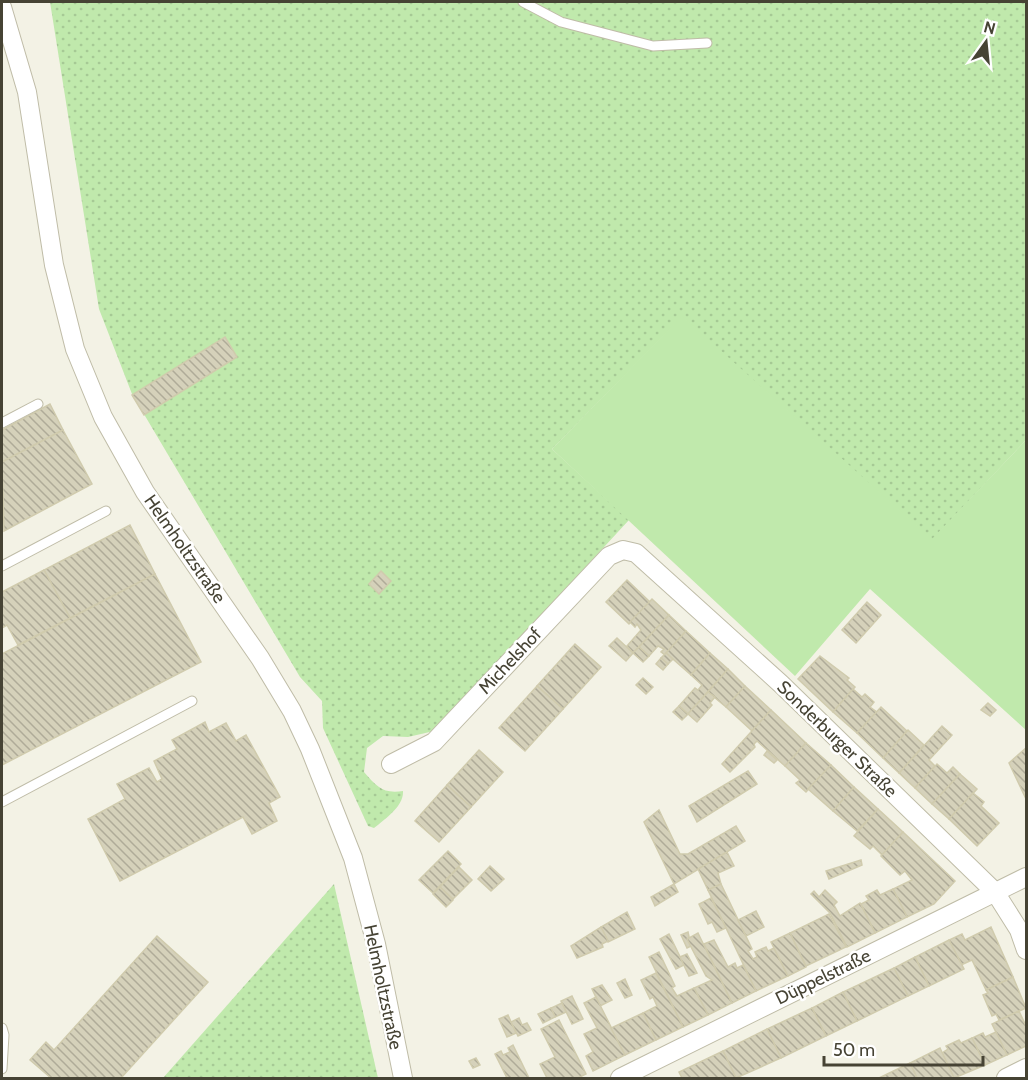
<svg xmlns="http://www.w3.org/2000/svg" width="1028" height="1080" font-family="Cabin,sans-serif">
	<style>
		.grass { fill: url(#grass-dots) }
		.garden { fill: #c0e9ac }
		.building { fill: url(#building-back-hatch); stroke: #d0cbad; stroke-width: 1.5 }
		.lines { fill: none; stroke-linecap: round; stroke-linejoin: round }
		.service-casing { stroke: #bfbca7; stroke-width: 11 }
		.minor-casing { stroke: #bfbca7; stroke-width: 20 }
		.service { stroke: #fff; stroke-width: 9 }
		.minor { stroke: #fff; stroke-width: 18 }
		.labels { text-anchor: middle; stroke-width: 5; stroke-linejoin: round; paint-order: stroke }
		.street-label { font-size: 18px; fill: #464334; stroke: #fff }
	</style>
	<defs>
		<pattern id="grass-dots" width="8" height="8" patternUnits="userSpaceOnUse" patternTransform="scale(1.5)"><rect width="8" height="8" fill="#c0e9ac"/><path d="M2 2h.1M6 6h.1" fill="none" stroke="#a6c995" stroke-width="1.8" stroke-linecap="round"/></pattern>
		<pattern id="building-back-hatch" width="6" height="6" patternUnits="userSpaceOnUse" patternTransform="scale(1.5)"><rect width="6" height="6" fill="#d5d1ba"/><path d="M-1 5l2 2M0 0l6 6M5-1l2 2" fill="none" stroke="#afab98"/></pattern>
	</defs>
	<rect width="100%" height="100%" fill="#f3f2e5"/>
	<g class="grass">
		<path d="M 50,2 L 1026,2 L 1026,440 L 932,540 L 682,317 L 552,449 L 629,520 L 434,731 L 408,737 L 383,736 L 367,748 L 364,772 C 377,787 383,794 403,791 C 404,806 385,819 374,828 L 368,826 L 323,728 L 322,701 L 300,677 L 132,394 L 99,309 Z"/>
		<path d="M 334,884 L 378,1078 L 163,1078 Z"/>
	</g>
	<path class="garden" d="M 682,316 L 932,539 L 1026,440 L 1026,730 L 870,589 L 795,676 L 552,449 Z"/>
	<g class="building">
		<path d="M 225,337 L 237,357 L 144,415 L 132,395 Z"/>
		<path d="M 50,404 L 63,430 L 2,462 L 2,430 Z"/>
		<path d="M 63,430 L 92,484 L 4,531 L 2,462 Z"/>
		<path d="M 130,525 L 155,574 L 70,618 L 44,570 Z"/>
		<path d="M 44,570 L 70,618 L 18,645 L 7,625 L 2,628 L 2,592 Z"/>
		<path d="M 381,571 L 391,581 L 379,594 L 369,584 Z"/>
		<path d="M 155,574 L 201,662 L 2,765 L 2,654 Z"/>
		<path d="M 627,580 L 650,602 L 629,624 L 606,602 Z"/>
		<path d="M 652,599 L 669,615 L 633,653 L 627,646 L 641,630 L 637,624 L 635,627 L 630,622 Z"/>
		<path d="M 867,602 L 881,615 L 856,643 L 842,630 Z"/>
		<path d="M 669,615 L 686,631 L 665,655 L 661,652 L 664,649 L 658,646 L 649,656 L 639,647 Z"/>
		<path d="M 686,631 L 710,653 L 691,675 L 666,653 Z"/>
		<path d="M 617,638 L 633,653 L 626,661 L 609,646 Z"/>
		<path d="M 575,644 L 601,667 L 563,709 L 537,686 Z"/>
		<path d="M 639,647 L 649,656 L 643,662 L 633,653 Z"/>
		<path d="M 666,653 L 673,659 L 668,664 L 661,658 Z"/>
		<path d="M 710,653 L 728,669 L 688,714 L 679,706 L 695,688 L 698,690 L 702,685 L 691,675 Z"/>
		<path d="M 820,656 L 849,678 L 847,680 L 855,687 L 833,712 L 798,679 Z"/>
		<path d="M 661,658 L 668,664 L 663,670 L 656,664 Z"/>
		<path d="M 728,669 L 745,686 L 726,707 L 708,692 Z"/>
		<path d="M 643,678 L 653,687 L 646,694 L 636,685 Z"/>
		<path d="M 537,686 L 563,709 L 525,751 L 499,728 Z"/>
		<path d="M 745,686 L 771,710 L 752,731 L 726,707 Z"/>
		<path d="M 853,689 L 862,697 L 865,694 L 874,702 L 870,707 L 877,712 L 857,733 L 833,712 Z"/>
		<path d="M 708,692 L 715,697 L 710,703 L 712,705 L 697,722 L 688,714 Z"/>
		<path d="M 988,703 L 996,710 L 990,716 L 981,710 Z"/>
		<path d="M 679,706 L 688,714 L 682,720 L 673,712 Z"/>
		<path d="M 881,707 L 907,731 L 883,758 L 857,733 Z"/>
		<path d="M 771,710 L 806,743 L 785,766 L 757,741 L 754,744 L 755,747 L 730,772 L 722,764 Z"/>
		<path d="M 205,722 L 209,732 L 226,723 L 236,741 L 246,735 L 280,797 L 269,803 L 277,821 L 252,834 L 243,817 L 120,881 L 88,819 L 125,799 L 117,784 L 149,768 L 157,782 L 162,779 L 154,761 L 177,749 L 172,740 Z"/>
		<path d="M 942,726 L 952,735 L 929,760 L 935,766 L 915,788 L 899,773 Z"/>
		<path d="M 908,730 L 924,745 L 899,773 L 883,758 Z"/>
		<path d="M 806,743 L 831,765 L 806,792 L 796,783 L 800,780 L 785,766 Z"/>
		<path d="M 1026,748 L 1026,799 L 1009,763 Z"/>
		<path d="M 479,750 L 503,772 L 471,807 L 447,785 Z"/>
		<path d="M 767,751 L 777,760 L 774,763 L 764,755 Z"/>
		<path d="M 937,764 L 947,773 L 953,767 L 960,774 L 932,804 L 915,788 Z"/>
		<path d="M 831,765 L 854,787 L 833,811 L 808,789 Z"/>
		<path d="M 748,771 L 757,784 L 697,822 L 689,806 Z"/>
		<path d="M 960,774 L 977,789 L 949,819 L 932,804 Z"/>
		<path d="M 447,785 L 471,807 L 439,842 L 415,821 Z"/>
		<path d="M 854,787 L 878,809 L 857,831 L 833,811 Z"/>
		<path d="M 973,793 L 984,802 L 981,806 L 999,823 L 977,846 L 949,819 Z"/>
		<path d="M 878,809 L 903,832 L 882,855 L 873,846 L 870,849 L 854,836 Z"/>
		<path d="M 659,810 L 680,854 L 688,854 L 736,826 L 745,841 L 674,884 L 644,822 Z"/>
		<path d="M 903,832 L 955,881 L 934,904 L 907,917 L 893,889 L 912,880 L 905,871 L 900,875 L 881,856 Z"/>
		<path d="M 448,851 L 461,864 L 433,893 L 419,880 Z"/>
		<path d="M 727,852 L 734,866 L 718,873 L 721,884 L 708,890 L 698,869 Z"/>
		<path d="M 861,860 L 862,865 L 829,879 L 826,871 Z"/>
		<path d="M 490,866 L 504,879 L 491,891 L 478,879 Z"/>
		<path d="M 459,867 L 472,880 L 453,899 L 440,887 Z"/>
		<path d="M 674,884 L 678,892 L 655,906 L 651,897 Z"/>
		<path d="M 721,884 L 752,949 L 748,951 L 753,959 L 757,957 L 755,952 L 766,947 L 768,951 L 774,948 L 788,976 L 756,991 L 708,890 Z"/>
		<path d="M 440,887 L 453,900 L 446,907 L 433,894 Z"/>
		<path d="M 893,889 L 907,917 L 875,933 L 861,904 L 869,900 L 866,896 L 877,890 L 880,895 Z"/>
		<path d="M 825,890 L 837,902 L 834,905 L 840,916 L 860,903 L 875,933 L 847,947 L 830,913 L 811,894 L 814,891 L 819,897 Z"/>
		<path d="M 711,898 L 726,928 L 717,932 L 712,922 L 708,924 L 699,904 Z"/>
		<path d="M 756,911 L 764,927 L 746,936 L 738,920 Z"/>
		<path d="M 627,912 L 635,929 L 608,942 L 601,927 Z"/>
		<path d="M 829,914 L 846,947 L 806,966 L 790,933 Z"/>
		<path d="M 601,927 L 608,941 L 602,944 L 603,947 L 577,958 L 571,946 Z"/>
		<path d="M 991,927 L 1013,977 L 986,990 L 972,960 L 961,965 L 949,940 L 962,934 L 965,940 Z"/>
		<path d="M 688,932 L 691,946 L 687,948 L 681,935 Z"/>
		<path d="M 698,933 L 732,1003 L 708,1015 L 694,988 L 712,980 L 706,976 L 687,939 Z"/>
		<path d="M 790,933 L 806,967 L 788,976 L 771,942 Z"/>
		<path d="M 669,934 L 684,965 L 676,969 L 660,939 Z"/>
		<path d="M 157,936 L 208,982 L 121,1078 L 51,1078 L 30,1060 L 46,1042 L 54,1050 Z"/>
		<path d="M 714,940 L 728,967 L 735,963 L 737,968 L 743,965 L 756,991 L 732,1003 L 704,944 Z"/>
		<path d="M 949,940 L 964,969 L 929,986 L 915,957 Z"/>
		<path d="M 659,952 L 675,986 L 672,988 L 677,996 L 694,988 L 708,1015 L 683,1027 L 649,957 Z"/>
		<path d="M 687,954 L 697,973 L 689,976 L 680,957 Z"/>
		<path d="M 915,957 L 929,986 L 908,996 L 894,968 Z"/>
		<path d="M 894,968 L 908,996 L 857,1021 L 843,992 Z"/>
		<path d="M 656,973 L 683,1027 L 656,1040 L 643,1013 L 657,1006 L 653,997 L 650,999 L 641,980 Z"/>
		<path d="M 1013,977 L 1026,1008 L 999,1020 L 996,1014 L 992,1016 L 983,995 L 988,993 L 986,990 Z"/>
		<path d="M 625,979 L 632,995 L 625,998 L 617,983 Z"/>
		<path d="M 602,985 L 612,1000 L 600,1006 L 592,989 Z"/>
		<path d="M 843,992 L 857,1021 L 826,1036 L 812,1008 Z"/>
		<path d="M 572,996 L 583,1019 L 572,1024 L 561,1001 Z"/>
		<path d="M 596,997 L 625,1055 L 593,1071 L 586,1056 L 593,1052 L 584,1034 L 597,1028 L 584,1003 Z"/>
		<path d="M 562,1003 L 566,1012 L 555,1017 L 551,1008 Z"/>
		<path d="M 551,1008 L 555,1017 L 543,1023 L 538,1014 Z"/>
		<path d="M 812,1008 L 826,1036 L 781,1058 L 767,1029 Z"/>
		<path d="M 1019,1011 L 1026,1026 L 1026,1046 L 1007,1055 L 992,1024 Z"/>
		<path d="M 643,1013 L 656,1040 L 625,1055 L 611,1028 Z"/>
		<path d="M 508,1015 L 516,1033 L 507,1037 L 499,1019 Z"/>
		<path d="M 519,1018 L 522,1025 L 527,1023 L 531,1030 L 518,1036 L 511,1022 Z"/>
		<path d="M 559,1020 L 586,1074 L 578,1078 L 547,1078 L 540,1064 L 555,1057 L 541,1029 Z"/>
		<path d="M 767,1029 L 781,1058 L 736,1078 L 723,1051 Z"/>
		<path d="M 996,1032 L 1007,1055 L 985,1065 L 972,1038 L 983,1033 L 985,1037 Z"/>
		<path d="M 972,1038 L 985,1065 L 954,1078 L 942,1053 L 948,1049 L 946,1046 L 959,1040 L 961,1043 Z"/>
		<path d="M 513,1045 L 529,1078 L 507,1078 L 495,1054 L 501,1051 L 503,1055 L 510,1052 L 508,1048 Z"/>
		<path d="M 940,1048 L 954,1078 L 917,1078 L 910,1063 Z"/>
		<path d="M 723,1051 L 736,1078 L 682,1078 L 679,1072 Z"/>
		<path d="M 476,1058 L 480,1065 L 473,1068 L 469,1061 Z"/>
		<path d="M 910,1063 L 917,1078 L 879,1078 Z"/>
	</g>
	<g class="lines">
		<g class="service-casing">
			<g id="service">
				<path d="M 523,2 L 561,22 L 653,46 L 707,43"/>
				<path d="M 2,423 L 38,404"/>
				<path d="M 2,566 L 106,511"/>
				<path d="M 2,802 L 192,701"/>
				<path d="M 2,1028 L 4,1035 L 2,1069"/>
			</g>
		</g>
		<g class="minor-casing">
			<g id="minor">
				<path d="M 2,7 L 27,92 L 54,265 L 75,349 L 103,417 L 145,492 L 260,658 L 292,711 L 310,749 L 353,858 L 376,944 L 403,1078"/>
				<path d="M 391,764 L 434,742 L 609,556 L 623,550 L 636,553 L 781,684 L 995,892 L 1019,930 L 1026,950"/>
				<path d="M 620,1078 L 1026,877"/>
				<path d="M 1006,1078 L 1026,1068"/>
			</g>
		</g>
		<use href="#service" class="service"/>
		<use href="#minor" class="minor"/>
	</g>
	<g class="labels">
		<g class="street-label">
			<text transform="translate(185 549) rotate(55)" y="6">Helmholtzstraße</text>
			<text transform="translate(510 661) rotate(-47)" y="6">Michelshof</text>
			<text transform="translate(837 739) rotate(44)" y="6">Sonderburger Straße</text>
			<text transform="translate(823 977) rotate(-26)" y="6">Düppelstraße</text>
			<text transform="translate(383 987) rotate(78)" y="6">Helmholtzstraße</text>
		</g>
	</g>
	<rect width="1028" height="1080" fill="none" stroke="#464334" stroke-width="6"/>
	<g transform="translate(986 42) rotate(15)" stroke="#ffffff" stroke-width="4.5" paint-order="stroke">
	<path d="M0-4.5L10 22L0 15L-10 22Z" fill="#464334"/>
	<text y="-9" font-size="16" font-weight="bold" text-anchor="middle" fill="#464334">N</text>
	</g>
	<path d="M824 1056v9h159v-9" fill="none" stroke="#464334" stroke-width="3"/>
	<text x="833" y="1056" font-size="18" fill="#464334" stroke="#ffffff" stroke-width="4.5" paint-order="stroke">50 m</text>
</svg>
